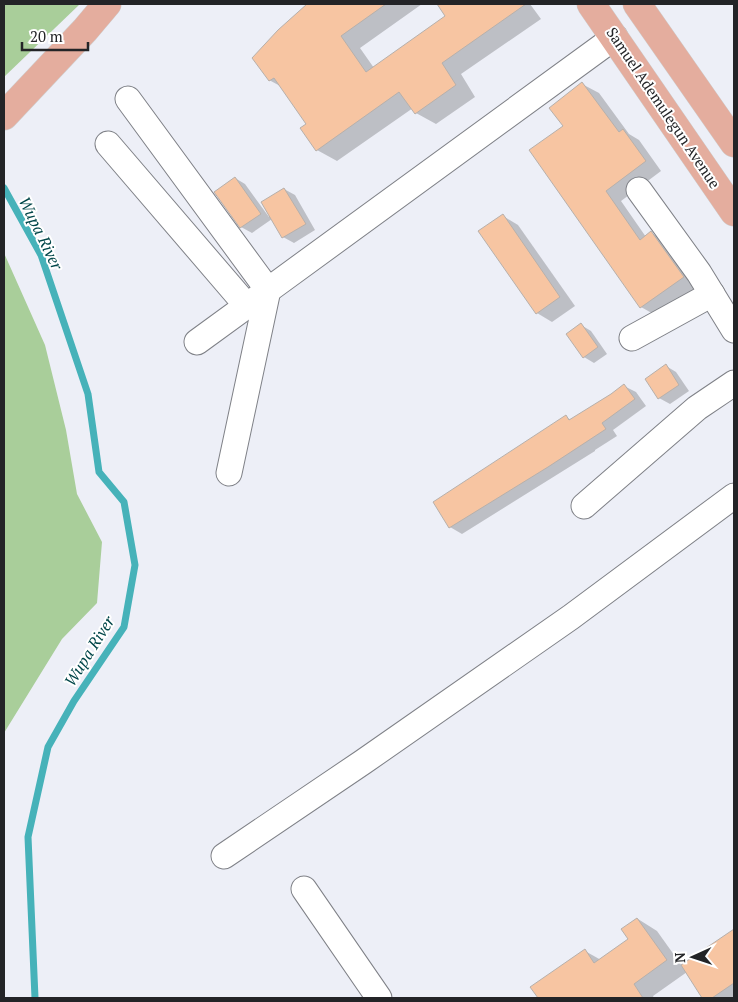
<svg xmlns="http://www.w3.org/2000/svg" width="738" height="1002" font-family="'PT Serif',serif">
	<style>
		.green { fill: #a9ce9a }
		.shadow { fill: #0003 }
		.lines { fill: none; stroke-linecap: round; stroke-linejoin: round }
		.stream { stroke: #46b2b9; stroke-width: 7 }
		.building { fill: #f7c5a2; stroke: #b7b0ab }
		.minor-casing { stroke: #7f8187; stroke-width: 27 }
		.major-casing { stroke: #cfcfcf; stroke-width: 29 }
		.minor { stroke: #fff; stroke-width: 25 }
		.major { stroke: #e4ad9e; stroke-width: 28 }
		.labels { text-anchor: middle; stroke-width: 4; stroke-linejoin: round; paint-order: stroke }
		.street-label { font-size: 15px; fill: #232427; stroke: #fff }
		.water-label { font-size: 16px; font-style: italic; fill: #004649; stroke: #fff }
	</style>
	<rect width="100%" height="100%" fill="#edeff7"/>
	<g class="green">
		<path d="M 4,4 L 80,4 L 4,77 Z"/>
		<path d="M 4,253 L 45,345 L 66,430 L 77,494 L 102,542 L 97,603 L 62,639 L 4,733 Z"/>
	</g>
	<g class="shadow">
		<path d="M 309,4 L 422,4 L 360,48 L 374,68 L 447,16 L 438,4 L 530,4 L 541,19 L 461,74 L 475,97 L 436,124 L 416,113 L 413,108 L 337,161 L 317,150 L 307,124 L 282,87 L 269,80 L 304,7 Z"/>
		<path d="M 582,84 L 599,93 L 629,134 L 639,140 L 661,171 L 621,201 L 646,237 L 651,233 L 667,242 L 700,287 L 657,316 L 641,307 L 565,126 Z"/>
		<path d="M 235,178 L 245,184 L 269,217 L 271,216 L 284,189 L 295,195 L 315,230 L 294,243 L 283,237 L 272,219 L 252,233 L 241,227 L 215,192 Z"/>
		<path d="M 503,216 L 518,225 L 575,306 L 552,322 L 537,313 Z"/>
		<path d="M 581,325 L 591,331 L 607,354 L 594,363 L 584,357 Z"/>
		<path d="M 666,366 L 676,372 L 689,391 L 670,404 L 659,398 L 647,379 Z"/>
		<path d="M 624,386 L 636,392 L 646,406 L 613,430 L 617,436 L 595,450 L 595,451 L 462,534 L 450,527 L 566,417 L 571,420 Z"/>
		<path d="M 638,919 L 657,931 L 682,966 L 734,931 L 734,998 L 704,998 L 687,972 L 653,996 L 654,998 L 540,998 L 532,988 L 585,951 L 601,960 L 630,939 Z"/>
	</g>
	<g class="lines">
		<path class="stream" d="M 4,188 L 41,255 L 88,394 L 99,472 L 124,502 L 135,565 L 124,627 L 74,701 L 48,747 L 28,837 L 35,998"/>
	</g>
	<g class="building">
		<path d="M 307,4 L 386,4 L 341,36 L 366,72 L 445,16 L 437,4 L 526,4 L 442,63 L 456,85 L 415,114 L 399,92 L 316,151 L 300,128 L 306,124 L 274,78 L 269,81 L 252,58 L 278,30 Z"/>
		<path d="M 582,82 L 619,132 L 623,129 L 646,161 L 606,191 L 640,240 L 651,231 L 684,277 L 640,308 L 529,150 L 563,126 L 549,108 Z"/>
		<path d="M 235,177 L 261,214 L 240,228 L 214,192 Z"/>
		<path d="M 284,188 L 306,224 L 282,238 L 261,202 Z"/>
		<path d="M 503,214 L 560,297 L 536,314 L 478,231 Z"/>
		<path d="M 581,323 L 598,347 L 583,358 L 566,334 Z"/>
		<path d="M 666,364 L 679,385 L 658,399 L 645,379 Z"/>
		<path d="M 624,384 L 635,399 L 602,423 L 606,429 L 548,467 L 449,528 L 433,502 L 566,415 L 569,420 L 611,394 Z"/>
		<path d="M 637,918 L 667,960 L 634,984 L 643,998 L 538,998 L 530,987 L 585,949 L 594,963 L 628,939 L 621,929 Z"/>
		<path d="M 734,929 L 734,983 L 712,998 L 702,998 L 681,965 Z"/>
	</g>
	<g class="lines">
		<g class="minor-casing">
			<g id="minor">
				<path d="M 128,99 L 268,290 L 229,473"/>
				<path d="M 108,144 L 247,306"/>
				<path d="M 639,190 L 699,273 L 734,330"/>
				<path d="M 632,338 L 712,294"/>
				<path d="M 197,342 L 615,37"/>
				<path d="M 584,506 L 697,408 L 734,383"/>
				<path d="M 224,856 L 363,762 L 571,617 L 734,496"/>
				<path d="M 304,889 L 379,998"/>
			</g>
		</g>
		<g class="major-casing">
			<g id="major">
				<path d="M 591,4 L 734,212"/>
				<path d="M 637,4 L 734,143"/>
				<path d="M 4,116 L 85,30 L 107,4"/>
			</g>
		</g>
		<use href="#minor" class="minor"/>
		<use href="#major" class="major"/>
	</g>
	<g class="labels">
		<g class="street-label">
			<text transform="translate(663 108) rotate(56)" y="5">Samuel Ademulegun Avenue</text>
		</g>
		<g class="water-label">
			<text transform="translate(41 233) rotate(64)" y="6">Wupa River</text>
			<text transform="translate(89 651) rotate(-58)" y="6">Wupa River</text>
		</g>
	</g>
	<rect width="738" height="1002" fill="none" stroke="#232427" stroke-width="10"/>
	<g transform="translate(693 957) rotate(267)" stroke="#ffffff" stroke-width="4" paint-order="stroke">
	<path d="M0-4L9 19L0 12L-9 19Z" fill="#232427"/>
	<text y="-8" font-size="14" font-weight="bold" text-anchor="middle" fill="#232427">N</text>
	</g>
	<path d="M22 42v8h66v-8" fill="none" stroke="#232427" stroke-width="2.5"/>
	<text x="30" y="42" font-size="15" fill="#232427" stroke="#ffffff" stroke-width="4" paint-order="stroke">20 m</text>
</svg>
